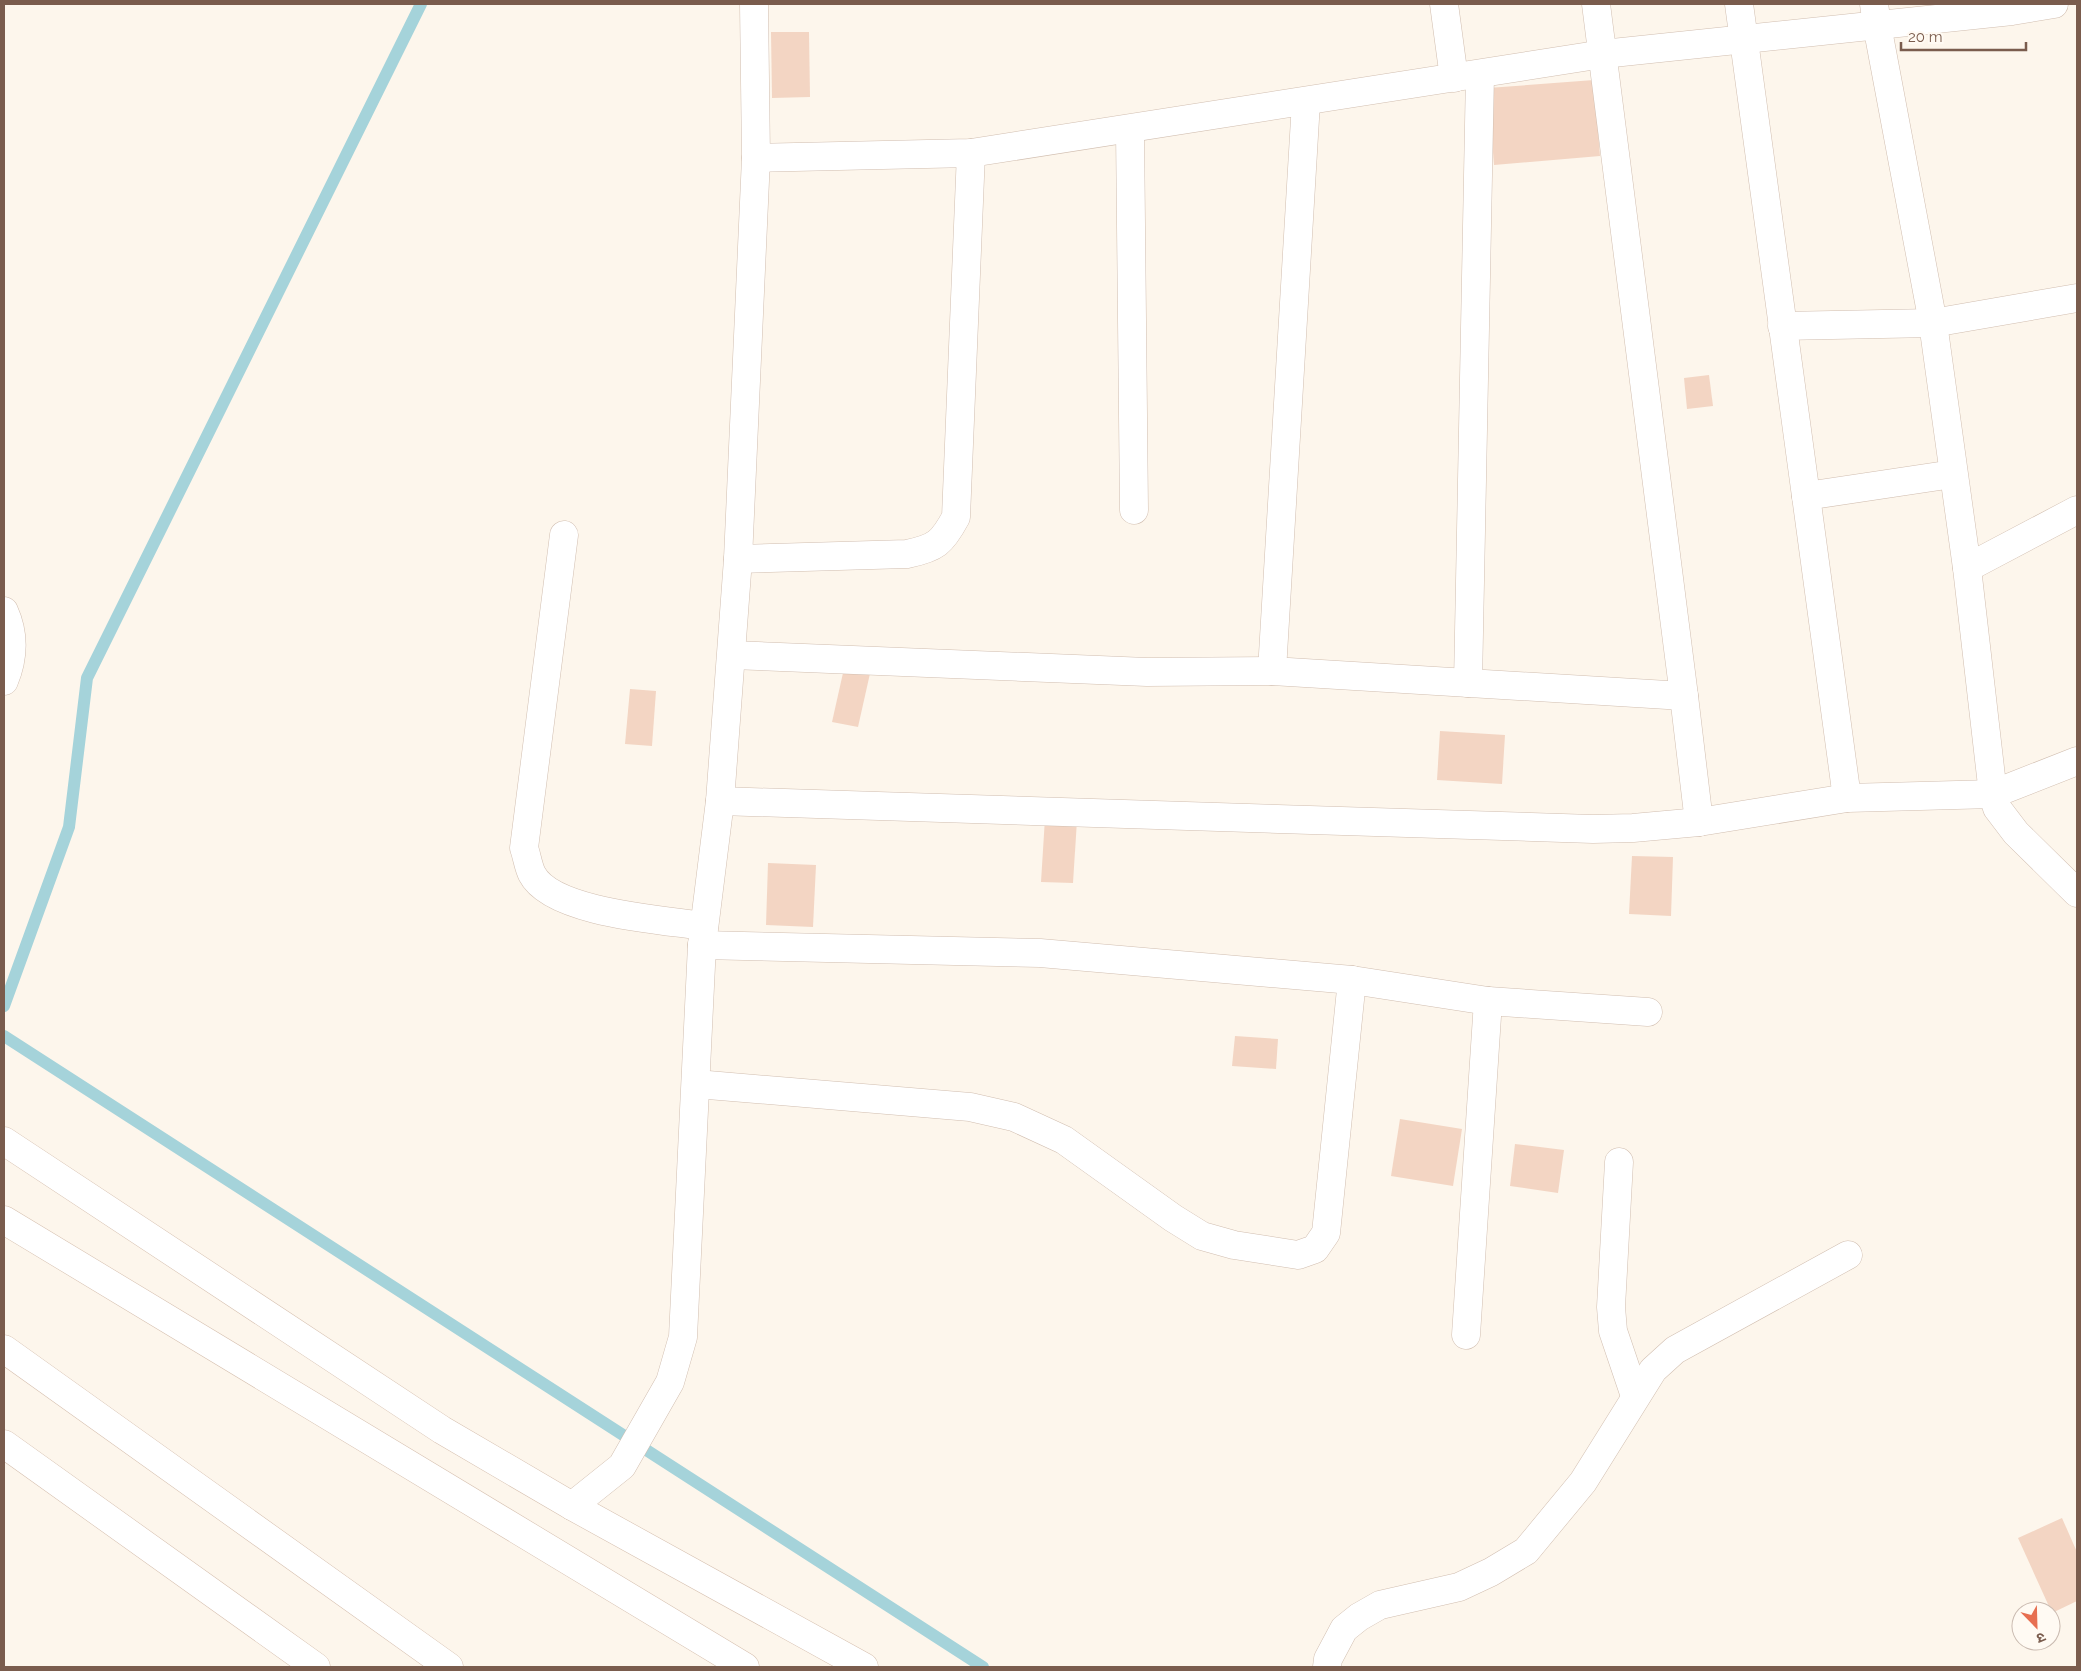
<svg xmlns="http://www.w3.org/2000/svg" width="2081" height="1671" font-family="Raleway,'Noto Sans Devanagari',sans-serif">
	<style>
		.lines { fill: none; stroke-linecap: round; stroke-linejoin: round }
		.stream { stroke: #a5d3da; stroke-width: 12 }
		.building { fill: #f3d5c3 }
		.street-casing { stroke: #d1beb0; stroke-width: 29 }
		.secondary-casing { stroke: #d6c0b0; stroke-width: 29 }
		.street { stroke: #fff; stroke-width: 28 }
		.secondary { stroke: #fff; stroke-width: 28 }
	</style>
	<rect width="100%" height="100%" fill="#fdf6ec"/>
	<g class="lines">
		<g class="stream">
			<path d="M 4,1006 L 69,827 L 87,678 L 421,4"/>
			<path d="M 4,1036 L 983,1667"/>
		</g>
	</g>
	<g class="building">
		<path d="M 771,32 L 809,32 L 810,97 L 772,98 Z"/>
		<path d="M 1594,80 L 1600,156 L 1494,165 L 1488,88 Z"/>
		<path d="M 1709,375 L 1713,406 L 1687,409 L 1684,378 Z"/>
		<path d="M 845,664 L 871,669 L 858,727 L 832,722 Z"/>
		<path d="M 630,689 L 656,691 L 652,746 L 625,744 Z"/>
		<path d="M 1440,731 L 1505,735 L 1502,784 L 1437,780 Z"/>
		<path d="M 1045,818 L 1077,820 L 1073,883 L 1041,882 Z"/>
		<path d="M 1632,856 L 1673,857 L 1671,916 L 1629,914 Z"/>
		<path d="M 768,863 L 816,865 L 813,927 L 766,925 Z"/>
		<path d="M 1235,1036 L 1278,1039 L 1276,1069 L 1232,1066 Z"/>
		<path d="M 1400,1119 L 1462,1129 L 1453,1186 L 1391,1176 Z"/>
		<path d="M 1515,1144 L 1564,1150 L 1558,1193 L 1510,1186 Z"/>
		<path d="M 2062,1518 L 2077,1552 L 2077,1601 L 2052,1613 L 2018,1538 Z"/>
	</g>
	<g class="lines">
		<g class="street-casing">
			<g id="street">
				<path d="M 1444,4 L 1454,78"/>
				<path d="M 1596,4 L 1684,696 L 1699,822"/>
				<path d="M 1739,4 L 1806,496"/>
				<path d="M 1874,4 L 1877,25 L 1933,323 L 1967,568 L 1993,794 L 1997,808 L 2016,833 L 2077,893"/>
				<path d="M 1130,130 L 1134,510"/>
				<path d="M 756,158 L 971,153 L 1603,54 L 2012,11 L 2054,4"/>
				<path d="M 1782,326 L 1933,323 L 2077,298"/>
				<path d="M 564,535 L 524,848 C 527,856 528,866 532,874 C 552,913 663,920 704,926"/>
				<path d="M 738,559 L 907,554 C 936,548 942,543 956,517 L 971,153"/>
				<path d="M 1967,568 L 2077,510"/>
				<path d="M 4,611 C 15,635 14,657 4,681"/>
				<path d="M 732,655 L 1147,672 L 1272,671 L 1684,696"/>
				<path d="M 1272,671 L 1306,102"/>
				<path d="M 1468,683 L 1480,74"/>
				<path d="M 1847,798 L 1806,496 L 1953,474"/>
				<path d="M 720,801 L 1593,829 L 1633,828 L 1699,822 L 1847,798 L 1993,794 L 2077,761"/>
				<path d="M 702,945 L 1040,953 L 1352,980 L 1488,1001 L 1648,1012"/>
				<path d="M 696,1084 L 970,1107 L 1014,1117 L 1064,1140 L 1173,1218 L 1202,1236 L 1234,1245 L 1298,1255 L 1315,1249 L 1326,1233 L 1352,980"/>
				<path d="M 1619,1162 L 1611,1307 L 1613,1331 L 1635,1396"/>
				<path d="M 1466,1335 L 1488,1001"/>
				<path d="M 572,1506 L 622,1466 L 670,1382 L 683,1337 L 702,945 L 720,801 L 738,559 L 756,158 L 754,4"/>
				<path d="M 1327,1667 L 1328,1659 L 1344,1629 L 1359,1617 L 1380,1605 L 1459,1587 L 1491,1572 L 1526,1551 L 1583,1482 L 1653,1370 L 1675,1350 L 1848,1255"/>
			</g>
		</g>
		<g class="secondary-casing">
			<g id="secondary">
				<path d="M 4,1141 L 442,1430 L 572,1506 L 864,1667"/>
				<path d="M 4,1220 L 745,1667"/>
				<path d="M 4,1349 L 449,1667"/>
				<path d="M 4,1444 L 316,1667"/>
			</g>
		</g>
		<use href="#street" class="street"/>
		<use href="#secondary" class="secondary"/>
	</g>
	<rect width="2081" height="1671" fill="none" stroke="#7a5c4d" stroke-width="10"/>
	<g transform="translate(2036 1626) rotate(157)"><circle r="24" fill="#fffaf3" stroke="#cabbb1"/>
	<path d="M0-4L9 19L0 12L-9 19Z" fill="#e76f51"/>
	<text y="-8" font-size="14" font-weight="bold" text-anchor="middle" fill="#7a5c4d">उ</text>
	</g>
	<path d="M1901 42v8h125v-8" fill="none" stroke="#7a5c4d" stroke-width="2.5"/>
	<text x="1908" y="42" font-size="15" fill="#7a5c4d" stroke="#fffaf3" stroke-width="4" paint-order="stroke">20 m</text>
</svg>
